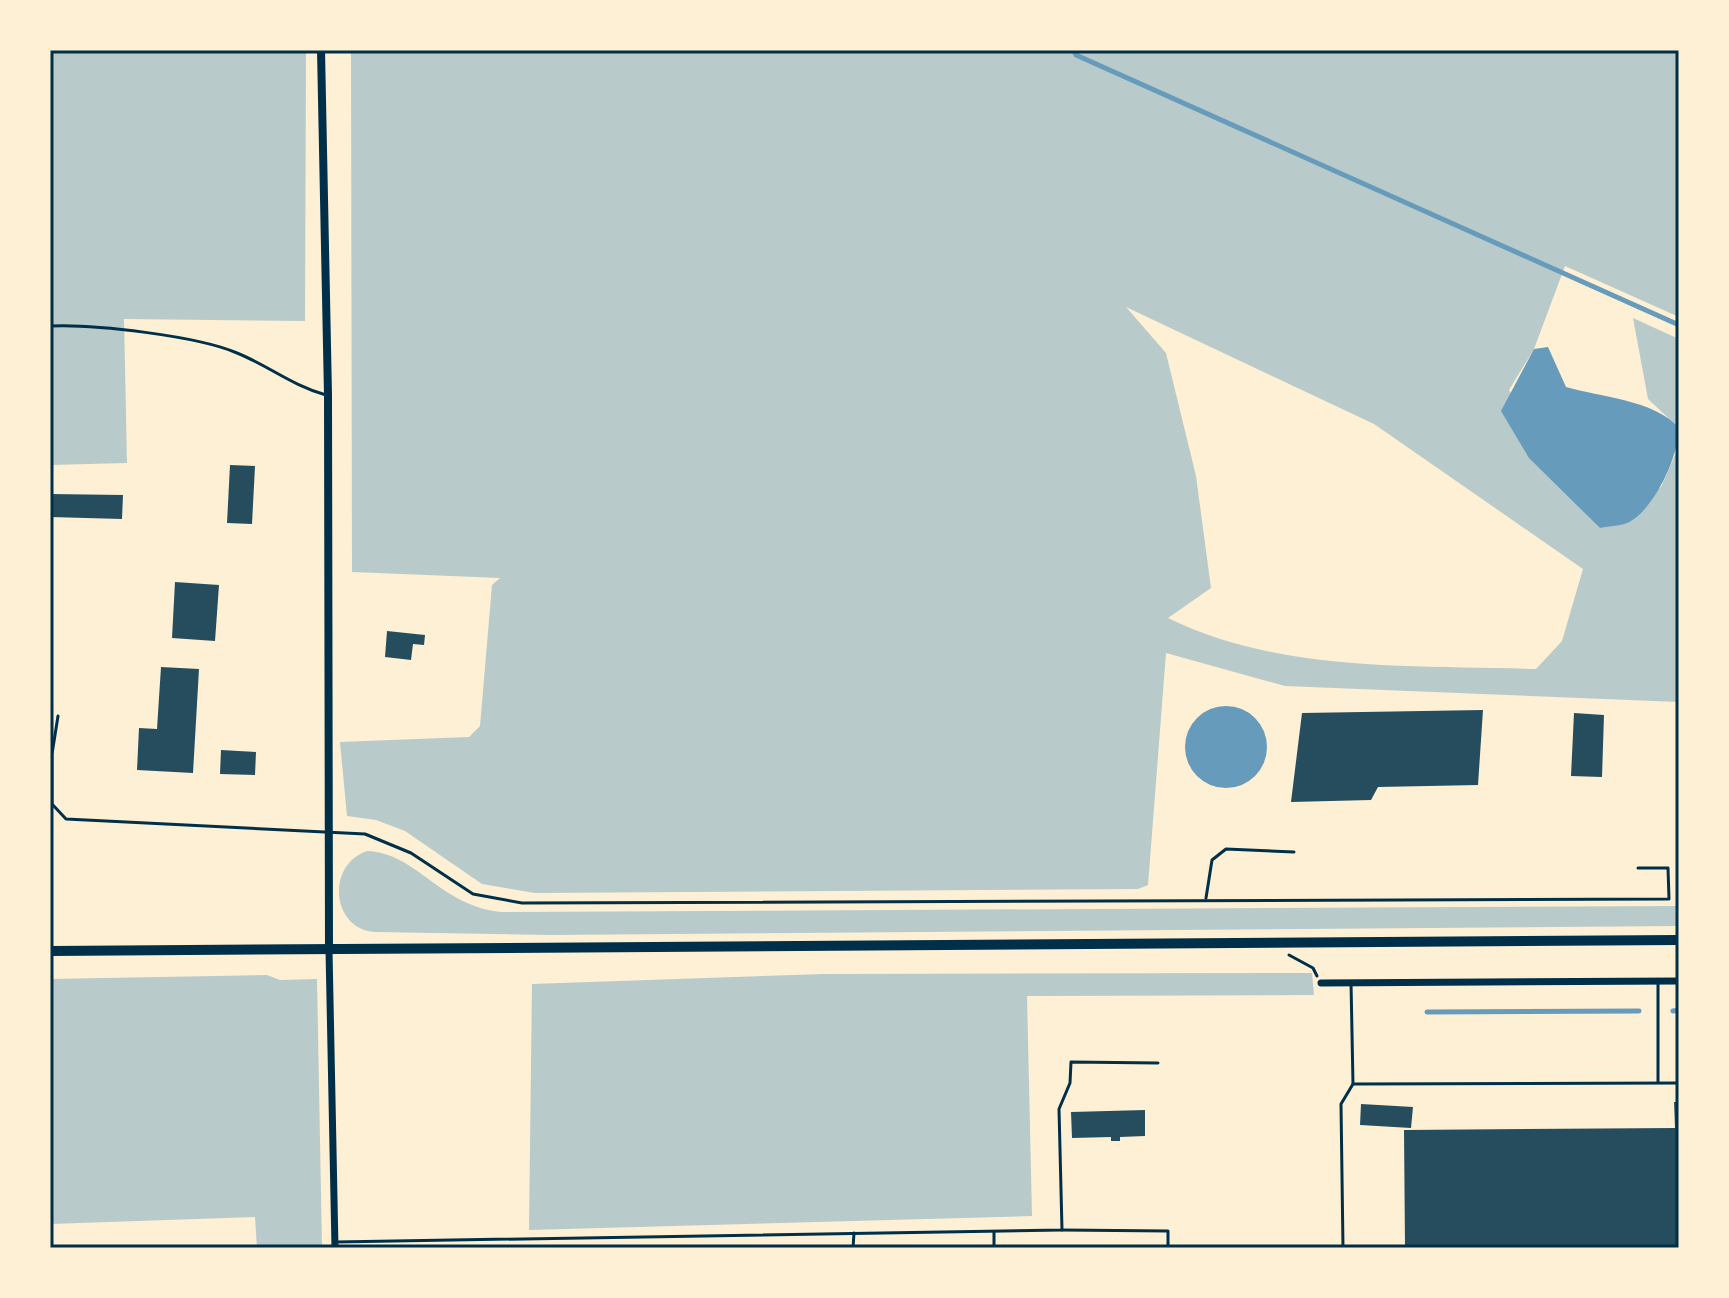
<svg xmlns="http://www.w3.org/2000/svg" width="1729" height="1298" font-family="'Open Sans',sans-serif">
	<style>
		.green { fill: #b9caca; fill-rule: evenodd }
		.water { fill: #669bbc }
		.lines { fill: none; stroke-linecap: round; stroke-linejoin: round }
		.stream { stroke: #669bbc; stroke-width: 5 }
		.building { fill: #264d5e }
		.path { stroke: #003049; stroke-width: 3 }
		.service { stroke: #003049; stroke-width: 3 }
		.minor { stroke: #003049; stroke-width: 7 }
		.tertiary { stroke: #003049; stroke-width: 8 }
		.primary { stroke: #003049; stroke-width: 10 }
		.neatline { fill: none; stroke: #003049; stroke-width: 3 }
	</style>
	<rect width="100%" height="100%" fill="#fdf0d5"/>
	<g class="green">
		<path d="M 50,50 L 306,50 L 305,321 L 124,319 L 127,463 L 50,465 Z"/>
		<path d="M 351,50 L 1679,50 L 1679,317 L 1565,266 L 1534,349 L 1509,390 L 1579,506 L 1600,528 L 1661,487 L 1679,446 L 1679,702 L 1285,686 L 1166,653 L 1148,885 L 1138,889 L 535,893 L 482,884 L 405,831 L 376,820 L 347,816 L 340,742 L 469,737 L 480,726 L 492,585 L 500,578 L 352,572 ZM 1126,307 L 1374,424 L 1583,569 L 1562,641 L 1536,669 C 1415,665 1279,673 1168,618 L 1211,588 L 1196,476 L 1166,353 Z"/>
		<path d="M 1633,318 L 1679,339 L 1679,428 L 1648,399 Z"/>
		<path d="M 367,851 C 417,853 440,906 501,912 L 1679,906 L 1679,926 L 550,935 L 375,932 C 331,929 326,865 367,851 Z"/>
		<path d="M 1312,973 L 1314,995 L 1027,996 L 1032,1216 L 529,1230 L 532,984 L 824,974 Z"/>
		<path d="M 267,975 L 280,980 L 317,979 L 322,1248 L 257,1248 L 255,1217 L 50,1224 L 50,979 Z"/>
		<path d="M 815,1246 L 815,1248 L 573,1248 Z"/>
	</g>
	<g class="water">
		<path d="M 1548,347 L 1566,387 C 1600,397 1655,400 1679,428 C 1679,455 1655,507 1631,521 C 1623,526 1609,526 1600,528 L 1529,458 L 1501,411 L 1534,349 Z"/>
		<circle cx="1226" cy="747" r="41"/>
	</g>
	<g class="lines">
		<g class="stream">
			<path d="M 1074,50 L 1076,55 L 1679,325"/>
			<path d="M 1673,1011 L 1679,1010"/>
			<path d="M 1427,1012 L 1639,1011"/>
		</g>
	</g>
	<g class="building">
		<path d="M 230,465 L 255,466 L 252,524 L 227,523 Z"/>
		<path d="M 50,494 L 123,495 L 122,519 L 50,517 Z"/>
		<path d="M 175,582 L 219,585 L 215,641 L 172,638 Z"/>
		<path d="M 387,631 L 425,635 L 424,645 L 413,644 L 411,660 L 385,657 Z"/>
		<path d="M 161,667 L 199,669 L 193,773 L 137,770 L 139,728 L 157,729 Z"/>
		<path d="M 1483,710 L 1478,785 L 1378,787 L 1371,800 L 1291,802 L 1302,713 Z"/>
		<path d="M 1574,713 L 1604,715 L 1602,777 L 1571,776 Z"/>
		<path d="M 221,750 L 256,752 L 255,775 L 220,774 Z"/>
		<path d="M 1674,1102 L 1679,1102 L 1679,1248 L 1405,1248 L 1404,1130 L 1675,1128 Z"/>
		<path d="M 1361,1104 L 1413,1107 L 1411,1128 L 1360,1125 Z"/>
		<path d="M 1145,1110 L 1145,1136 L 1120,1137 L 1120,1141 L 1111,1141 L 1111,1137 L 1072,1138 L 1071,1112 Z"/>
	</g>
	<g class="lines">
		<path class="path" d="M 1289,955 L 1313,968 L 1317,976"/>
		<g class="service">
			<path d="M 50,326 C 94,324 198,336 237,353 C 269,366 291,385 326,395"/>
			<path d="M 58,716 L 52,754 L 52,804 L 66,819 L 365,834 L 411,853 L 473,894 L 522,903 L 1669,899 L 1668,868 L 1638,868"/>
			<path d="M 1206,898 L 1212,860 L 1226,849 L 1294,852"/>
			<path d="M 1351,982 L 1353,1084 L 1679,1083"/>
			<path d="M 1658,1082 L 1658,981"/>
			<path d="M 1062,1230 L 1168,1231 L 1168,1248"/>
			<path d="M 994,1232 L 994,1248"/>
			<path d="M 336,1242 L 1062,1230 L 1059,1109 L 1070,1083 L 1071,1062 L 1158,1063"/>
			<path d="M 853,1248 L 854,1233"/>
			<path d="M 1343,1248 L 1341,1104 L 1353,1084"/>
		</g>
		<g class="minor">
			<path d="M 329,950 L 335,1248"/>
			<path d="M 1321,983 L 1679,981"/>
		</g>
		<path class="tertiary" d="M 321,50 L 328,395 L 329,950"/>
		<path class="primary" d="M 50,951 L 1679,940"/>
	</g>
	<rect width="1729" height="1298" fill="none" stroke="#fdf0d5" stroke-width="104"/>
	<rect x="52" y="52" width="1625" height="1194" class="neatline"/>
</svg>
